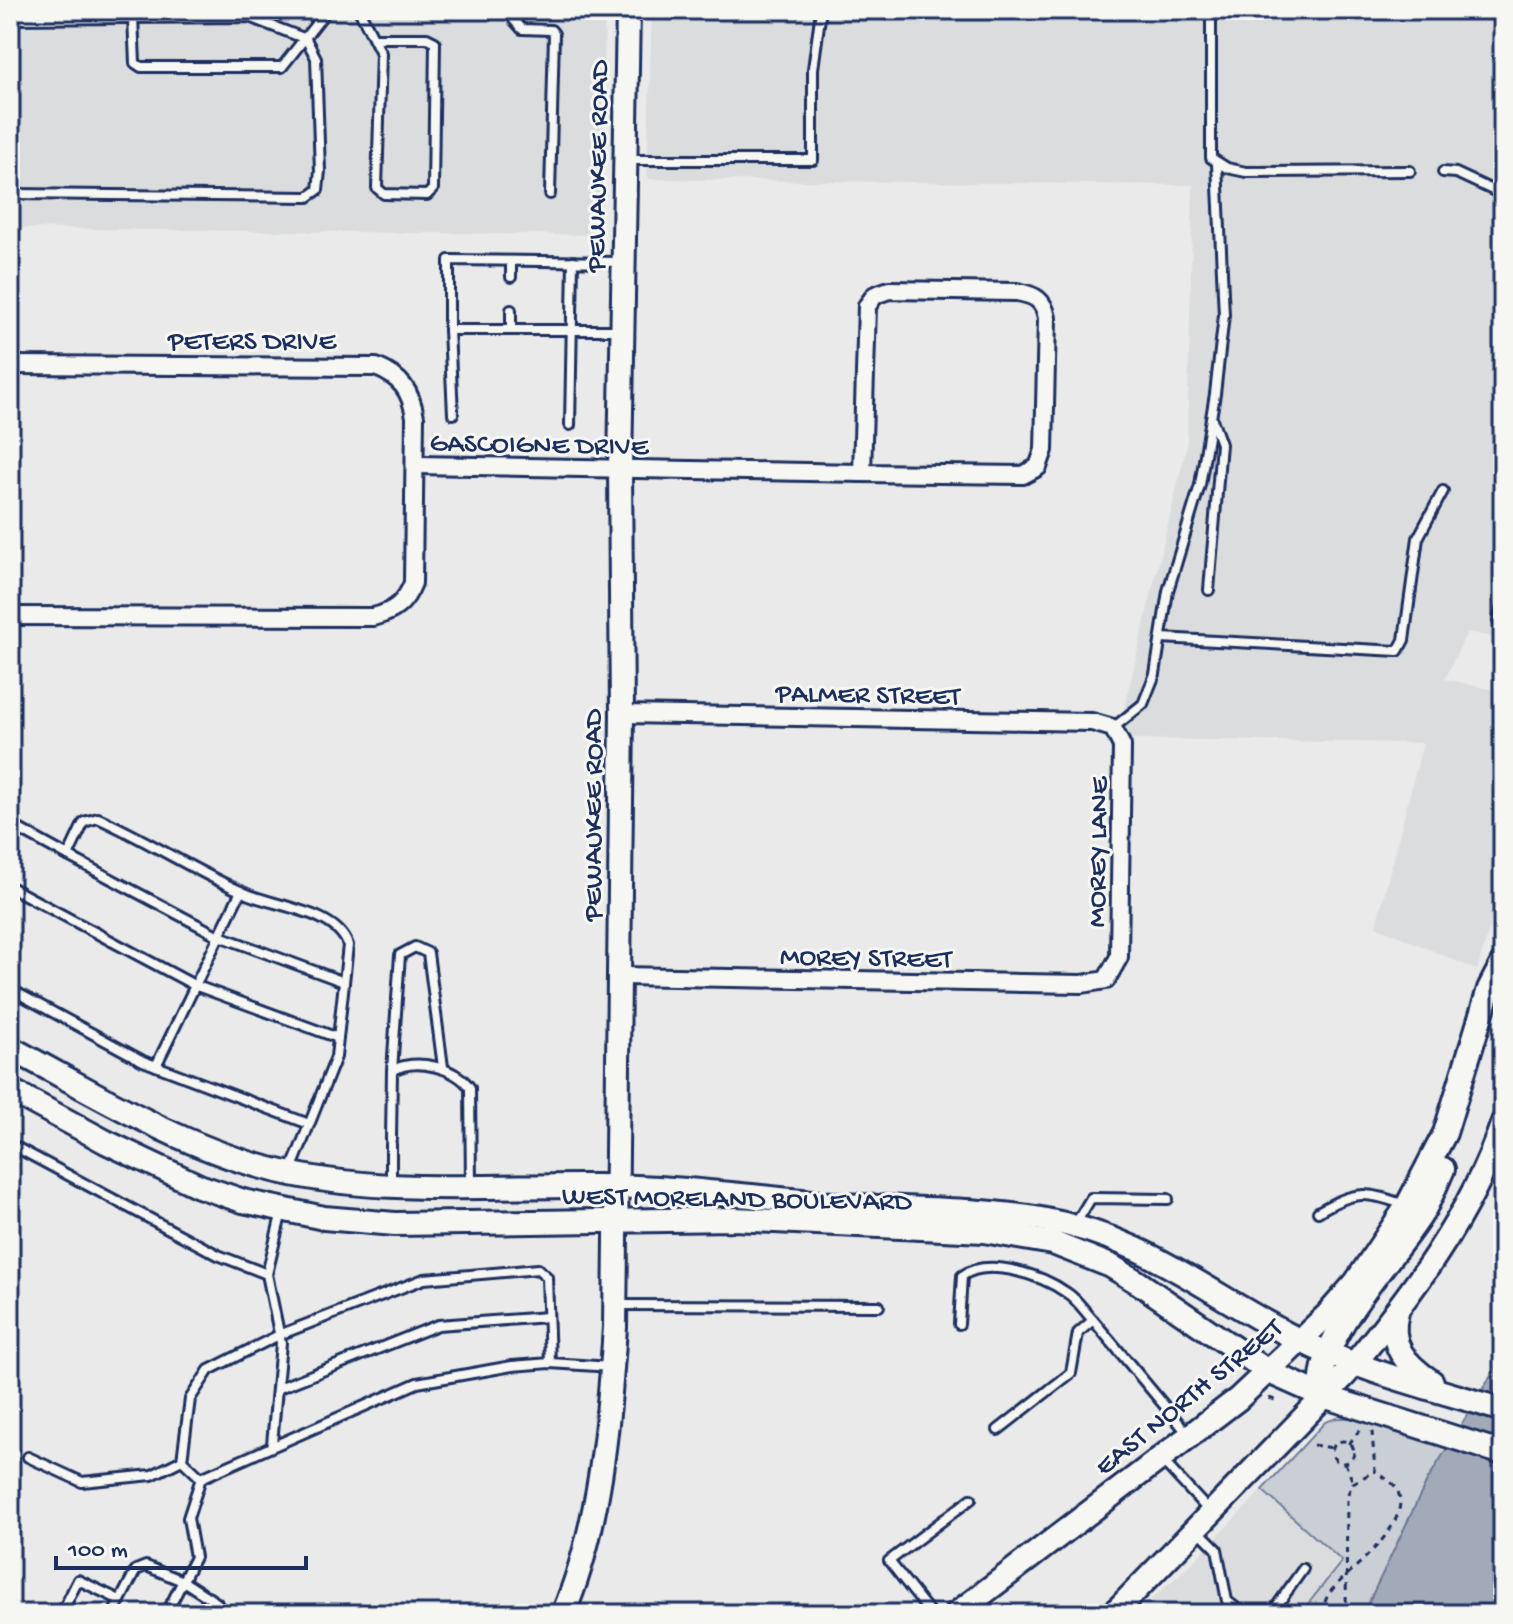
<svg xmlns="http://www.w3.org/2000/svg" width="1513" height="1624" font-family="'Gochi Hand',sans-serif">
	<style>
		.built { fill: #dadcde }
		.green { fill: #caced5; stroke: #727e9a; stroke-width: 2 }
		.water { fill: #a2aaba; stroke: #6c7995; stroke-width: 2 }
		.lines { fill: none; stroke-linecap: round; stroke-linejoin: round }
		.lane-casing { stroke: #1b2f5e; stroke-width: 14 }
		.street-casing { stroke: #1b2f5e; stroke-width: 22 }
		.secondary-casing { stroke: #1b2f5e; stroke-width: 28 }
		.path { stroke: #1b2f5e; stroke-width: 3; stroke-dasharray: 6 6; stroke-linecap: butt }
		.lane { stroke: #f6f6f2; stroke-width: 8 }
		.street { stroke: #f6f6f2; stroke-width: 16 }
		.secondary { stroke: #f6f6f2; stroke-width: 22 }
		.labels { text-anchor: middle; stroke-width: 6; stroke-linejoin: round; paint-order: stroke }
		.street-label { font-size: 28px; fill: #1b2f5e; stroke: #f6f6f2 }
	</style>
	<rect width="100%" height="100%" fill="#e9eae9"/>
	<filter id="ink" filterUnits="userSpaceOnUse"><feTurbulence type="fractalNoise" baseFrequency=".0125" numOctaves="2"/><feDisplacementMap in="SourceGraphic" scale="16" xChannelSelector="R" yChannelSelector="G"/><feConvolveMatrix kernelMatrix="1 2 1 2 8 2 1 2 1" color-interpolation-filters="sRGB"/></filter>
	<g filter="url(#ink)">
		<g class="built">
			<path d="M 10,10 L 605,10 L 601,235 L 10,228 Z"/>
			<path d="M 652,10 L 1503,10 L 1503,639 L 1467,632 L 1445,679 L 1503,692 L 1503,883 L 1477,970 L 1376,926 L 1423,743 L 1131,739 L 1122,717 L 1187,445 L 1193,185 L 647,179 Z"/>
			<path d="M 1262,1490 L 1342,1562 L 1300,1614 L 1135,1614 L 1188,1567 Z"/>
		</g>
		<path class="green" d="M 1337,1418 L 1352,1418 L 1503,1461 L 1503,1614 L 1300,1614 L 1342,1561 L 1262,1490 L 1325,1422 Z"/>
		<path class="water" d="M 1503,1356 L 1503,1614 L 1363,1614 L 1427,1481 Z"/>
		<g class="lines">
			<g class="lane-casing">
				<g id="lane">
					<path d="M 359,10 L 381,53 L 377,188 L 384,194 L 427,195 L 433,189 L 435,42 L 427,38 L 375,38"/>
					<path d="M 512,10 L 514,20 L 522,29 L 551,30 L 554,34 L 550,194"/>
					<path d="M 1211,10 L 1211,158 L 1227,168 L 1246,172 L 1410,171"/>
					<path d="M 133,17 L 135,63 L 141,67 L 282,67 L 327,10"/>
					<path d="M 10,19 L 249,17 L 306,39 L 316,58 L 320,171 L 318,190 L 308,197 L 10,194"/>
					<path d="M 626,160 L 813,160 L 813,69 L 821,10"/>
					<path d="M 1443,172 L 1456,173 L 1503,195"/>
					<path d="M 511,261 L 511,277"/>
					<path d="M 621,262 L 449,260 L 449,330 L 622,330"/>
					<path d="M 511,310 L 511,330"/>
					<path d="M 449,330 L 453,414"/>
					<path d="M 570,425 L 573,261"/>
					<path d="M 1209,590 L 1221,444 L 1212,419"/>
					<path d="M 1503,604 L 1498,621 L 1503,629"/>
					<path d="M 1161,638 L 1398,651 L 1404,640 L 1418,538 L 1443,491"/>
					<path d="M 1113,728 L 1143,704 L 1155,674 L 1168,591 L 1200,485 L 1215,394 L 1224,315 L 1217,164"/>
					<path d="M 10,824 L 68,856 L 84,822 L 98,818 C 149,841 196,872 247,894 C 277,907 336,911 348,945 L 336,1057 L 290,1173"/>
					<path d="M 68,856 L 217,935 L 344,982"/>
					<path d="M 10,887 L 194,985 L 338,1038"/>
					<path d="M 10,989 L 143,1061 L 309,1124"/>
					<path d="M 156,1066 L 241,891"/>
					<path d="M 392,1071 L 400,955 L 415,947 L 428,953 L 443,1067"/>
					<path d="M 391,1139 L 392,1071 C 414,1057 456,1067 470,1088 L 471,1184"/>
					<path d="M 10,1144 L 218,1255 L 267,1274"/>
					<path d="M 391,1144 L 391,1183"/>
					<path d="M 1318,1212 C 1354,1190 1368,1191 1407,1206"/>
					<path d="M 1076,1223 L 1091,1198 L 1168,1199"/>
					<path d="M 617,1305 L 879,1306"/>
					<path d="M 959,1324 L 962,1276 C 988,1257 1042,1275 1067,1293 C 1077,1299 1085,1312 1093,1320"/>
					<path d="M 279,1388 L 438,1325 L 548,1317"/>
					<path d="M 998,1430 L 1071,1373 L 1078,1333 L 1093,1320 L 1189,1435"/>
					<path d="M 272,1444 L 281,1343 L 267,1274 L 282,1211"/>
					<path d="M 28,1457 L 82,1482 L 152,1475 L 182,1460"/>
					<path d="M 1161,1459 L 1209,1511"/>
					<path d="M 201,1478 L 182,1460 L 190,1399 L 209,1370 L 279,1335 L 424,1279 L 538,1269 L 547,1277 L 550,1363"/>
					<path d="M 1197,1529 L 1217,1549 L 1227,1601 L 1244,1614"/>
					<path d="M 61,1614 L 78,1580 L 120,1600"/>
					<path d="M 113,1614 L 136,1570 L 146,1566 L 183,1581 L 217,1603 L 218,1614"/>
					<path d="M 166,1614 L 195,1557 L 188,1518 L 201,1478 L 417,1383 L 512,1366 L 550,1363 L 612,1367"/>
					<path d="M 931,1614 L 889,1561 L 971,1499"/>
					<path d="M 1271,1614 L 1303,1569"/>
				</g>
			</g>
			<g class="street-casing">
				<g id="street">
					<path d="M 889,290 L 1017,292 C 1035,295 1044,300 1047,318 L 1044,450 L 1038,467 L 1023,475 L 862,473 L 867,306 L 875,295 Z"/>
					<path d="M 10,365 L 376,367 C 401,377 411,391 415,417 L 413,583 C 405,603 394,612 373,617 L 10,616"/>
					<path d="M 415,465 L 862,473"/>
					<path d="M 620,976 L 1082,984 L 1106,980 L 1119,957 L 1122,746 L 1113,728 L 1092,722 L 622,714"/>
				</g>
			</g>
			<g class="secondary-casing">
				<g id="secondary">
					<path d="M 10,1048 C 92,1091 175,1144 266,1168 C 371,1196 486,1185 594,1186 C 679,1186 761,1198 845,1205 C 910,1210 977,1208 1041,1219 C 1146,1237 1204,1292 1295,1338 C 1360,1371 1434,1389 1503,1410"/>
					<path d="M 10,1090 L 106,1142 L 199,1186 L 243,1201 L 324,1218 L 395,1224 L 734,1219 L 984,1231 L 1053,1243 L 1111,1266 L 1139,1283 L 1269,1372 L 1323,1396 L 1503,1453"/>
					<path d="M 1397,1312 C 1388,1345 1405,1364 1432,1382"/>
					<path d="M 1323,1396 C 1310,1342 1393,1260 1421,1215 C 1430,1201 1436,1184 1443,1169"/>
					<path d="M 563,1614 C 600,1528 609,1420 615,1327 L 622,714 L 620,469 L 628,10"/>
					<path d="M 956,1614 L 1238,1399 L 1327,1315 L 1356,1282 L 1407,1206 L 1445,1133 L 1489,989 L 1503,962"/>
					<path d="M 1113,1614 L 1346,1374 C 1409,1297 1471,1217 1503,1122"/>
				</g>
			</g>
			<g class="path">
				<path d="M 1269,1398 L 1278,1401"/>
				<path d="M 1372,1431 L 1375,1471"/>
				<circle cx="1343" cy="1452" r="11"/>
				<path d="M 1349,1444 L 1361,1428"/>
				<path d="M 1313,1445 L 1333,1448"/>
				<path d="M 1345,1463 L 1353,1482"/>
				<path d="M 1322,1614 C 1324,1606 1325,1598 1331,1591 C 1348,1570 1419,1522 1395,1486 C 1390,1481 1381,1475 1375,1471"/>
				<path d="M 1346,1614 L 1347,1496 L 1353,1483 L 1375,1471"/>
			</g>
			<use href="#lane" class="lane"/>
			<use href="#street" class="street"/>
			<use href="#secondary" class="secondary"/>
		</g>
	</g>
	<g class="labels">
		<g class="street-label">
			<text transform="translate(595 166) rotate(-89)" y="10">PEWAUKEE ROAD</text>
			<text x="252" y="349">PETERS DRIVE</text>
			<text transform="translate(539 442) rotate(1)" y="10">GASCOIGNE DRIVE</text>
			<text transform="translate(868 692) rotate(1)" y="10">PALMER STREET</text>
			<text transform="translate(591 815) rotate(-90)" y="10">PEWAUKEE ROAD</text>
			<text transform="translate(1095 852) rotate(-89)" y="10">MOREY LANE</text>
			<text transform="translate(866 955) rotate(1)" y="10">MOREY STREET</text>
			<text transform="translate(737 1196) rotate(1)" y="10">WEST MORELAND BOULEVARD</text>
			<text transform="translate(1187 1395) rotate(-39)" y="10">EAST NORTH STREET</text>
		</g>
	</g>
	<rect width="1513" height="1624" fill="none" stroke="#f6f6f2" stroke-width="40"/>
	<rect x="20" y="20" width="1473" height="1584" fill="none" stroke="#1b2f5e" stroke-width="3" filter="url(#ink)"/>
	<path d="M56 1556v12h250v-12" fill="none" stroke="#1b2f5e" stroke-width="4"/>
	<text x="68" y="1556" font-size="24" fill="#1b2f5e" stroke="#f6f6f2" stroke-width="6" paint-order="stroke">100 m</text>
</svg>
